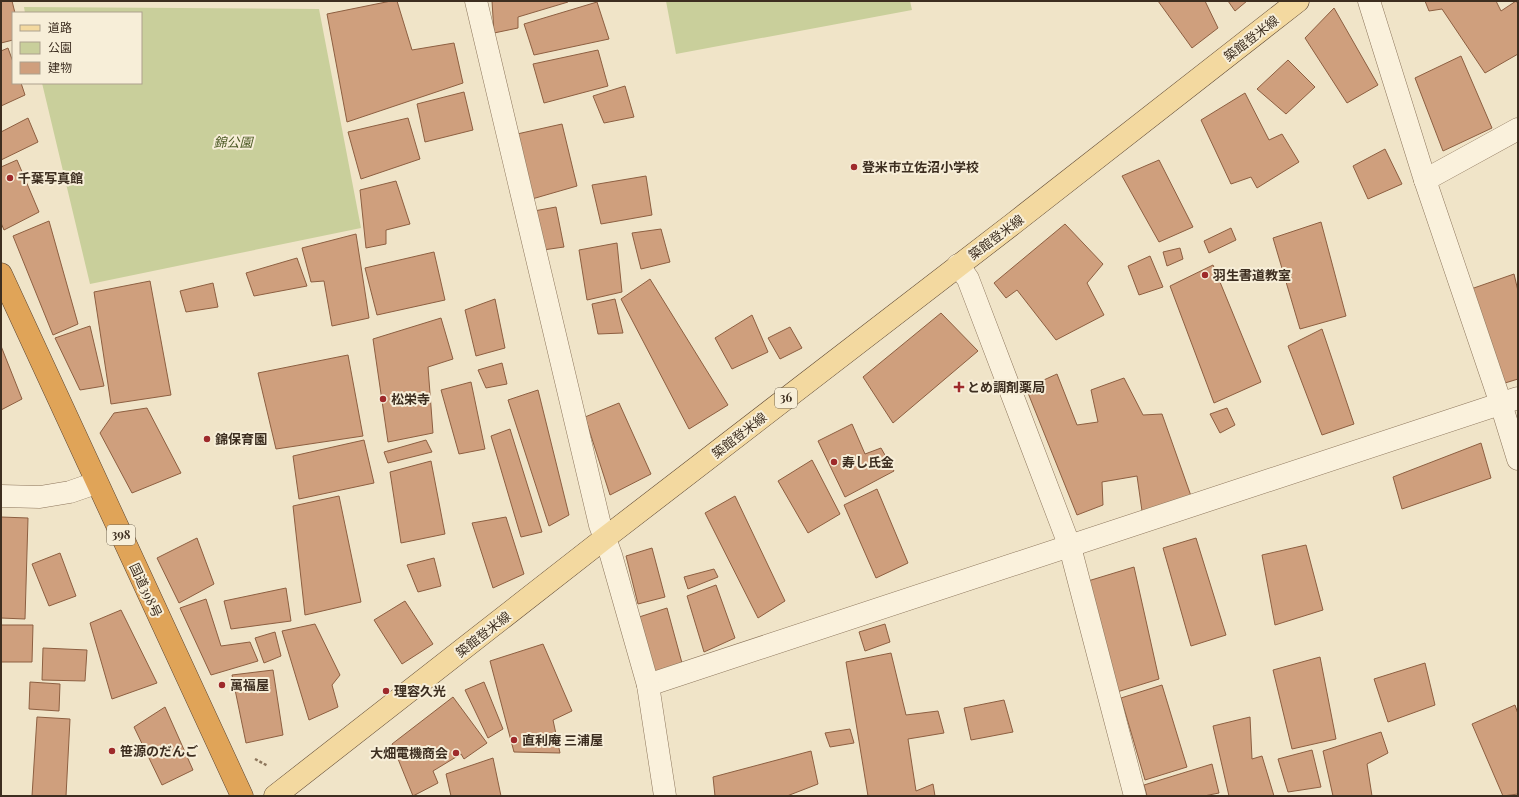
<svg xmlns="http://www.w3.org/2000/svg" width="1519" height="797" font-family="'Playfair Display','Noto Sans JP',serif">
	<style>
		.green { fill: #c9cf9b }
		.building { fill: #cf9f7d; stroke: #8d5f41 }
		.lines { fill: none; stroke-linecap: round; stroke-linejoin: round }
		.minor-casing { stroke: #8d765c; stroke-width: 23 }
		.major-casing { stroke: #5b4430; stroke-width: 23 }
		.highway-casing { stroke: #5b4430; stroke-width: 23 }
		.path { stroke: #8d765c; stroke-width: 2.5; stroke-dasharray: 3 2; stroke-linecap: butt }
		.minor { stroke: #faf1dc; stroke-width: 22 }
		.major { stroke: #f3d9a0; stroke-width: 22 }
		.highway { stroke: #e0a458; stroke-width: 22 }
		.poi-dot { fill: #9e2a2b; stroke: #f7eed8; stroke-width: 1.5 }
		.labels { text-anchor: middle; stroke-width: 4; stroke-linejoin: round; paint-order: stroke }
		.shield { fill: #f7eed8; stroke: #756857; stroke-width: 1 }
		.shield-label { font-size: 12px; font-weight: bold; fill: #3d2e20 }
		.street-label { font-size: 13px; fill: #3d2e20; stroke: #f7eed8 }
		.park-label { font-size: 13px; font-style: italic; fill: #4d5a26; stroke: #f7eed8 }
		.poi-label { font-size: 13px; font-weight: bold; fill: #3d2e20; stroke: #f7eed8; text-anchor: start }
	</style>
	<rect width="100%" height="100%" fill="#f0e4c8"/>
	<g class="green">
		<path d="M 666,1 L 910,1 L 912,10 L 676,54 Z"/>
		<path d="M 24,7 L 319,9 L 361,228 L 90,284 L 42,83 L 141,83 L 141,13 L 25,13 Z"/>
	</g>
	<g class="building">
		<path d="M 1,1 L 12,1 L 15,13 L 13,13 L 13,40 L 1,43 Z"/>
		<path d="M 391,1 L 397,1 L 412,50 L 454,43 L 463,83 L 347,122 L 327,14 Z"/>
		<path d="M 492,1 L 568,1 L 568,2 L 518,17 L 518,28 L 494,33 Z"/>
		<path d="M 1158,1 L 1205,1 L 1218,28 L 1192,48 Z"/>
		<path d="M 1228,1 L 1247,1 L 1235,11 Z"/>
		<path d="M 1425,1 L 1496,1 L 1501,11 L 1516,1 L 1518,4 L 1518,54 L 1485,73 L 1442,9 L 1429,11 Z"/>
		<path d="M 597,2 L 609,39 L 534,55 L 524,24 Z"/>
		<path d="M 1334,8 L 1378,85 L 1347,103 L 1305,38 Z"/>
		<path d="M 8,48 L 13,62 L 13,83 L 21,83 L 25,95 L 1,106 L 1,51 Z"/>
		<path d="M 598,50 L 608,86 L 544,103 L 533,64 Z"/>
		<path d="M 1461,56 L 1492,128 L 1443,151 L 1415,78 Z"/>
		<path d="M 1288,60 L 1315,87 L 1286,114 L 1257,89 Z"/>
		<path d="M 625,86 L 634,117 L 604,123 L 593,96 Z"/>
		<path d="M 464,92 L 473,130 L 425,142 L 417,104 Z"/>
		<path d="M 1245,93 L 1269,140 L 1282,134 L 1299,162 L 1257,188 L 1251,177 L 1231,184 L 1201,120 Z"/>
		<path d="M 28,118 L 38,142 L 1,160 L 1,132 Z"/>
		<path d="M 408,118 L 420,159 L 361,179 L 348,132 Z"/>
		<path d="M 562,124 L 577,186 L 532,199 L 517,134 Z"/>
		<path d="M 1385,149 L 1402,184 L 1368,199 L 1353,166 Z"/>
		<path d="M 17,160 L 39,212 L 4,230 L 1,223 L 1,167 Z"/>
		<path d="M 1159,160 L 1193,227 L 1159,242 L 1122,176 Z"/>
		<path d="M 646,176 L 652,215 L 601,224 L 592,185 Z"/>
		<path d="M 396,181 L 410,224 L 386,230 L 386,244 L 366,248 L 360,190 Z"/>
		<path d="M 556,207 L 564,247 L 543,250 L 534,211 Z"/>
		<path d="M 49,221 L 78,324 L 53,335 L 13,236 Z"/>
		<path d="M 1321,222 L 1346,316 L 1300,329 L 1273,238 Z"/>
		<path d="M 1065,224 L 1103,264 L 1087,283 L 1104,315 L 1056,340 L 1017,290 L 1006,298 L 994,283 Z"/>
		<path d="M 1231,228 L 1236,240 L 1209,253 L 1204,241 Z"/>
		<path d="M 661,229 L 670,262 L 641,269 L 632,233 Z"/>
		<path d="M 356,234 L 369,318 L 332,326 L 324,281 L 311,282 L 302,248 Z"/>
		<path d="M 617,243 L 622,292 L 587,300 L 579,250 Z"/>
		<path d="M 1180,248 L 1183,259 L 1167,266 L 1163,252 Z"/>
		<path d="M 434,252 L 445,300 L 377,315 L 365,268 Z"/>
		<path d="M 1150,256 L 1163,287 L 1139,295 L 1128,266 Z"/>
		<path d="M 297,258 L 307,286 L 254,296 L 246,273 Z"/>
		<path d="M 1213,265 L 1261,382 L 1214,403 L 1170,286 Z"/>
		<path d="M 1514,274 L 1518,291 L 1518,379 L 1505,383 L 1471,289 Z"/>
		<path d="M 650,279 L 728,405 L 689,429 L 621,299 Z"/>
		<path d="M 150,281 L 171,395 L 111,404 L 94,292 Z"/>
		<path d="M 213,283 L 218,307 L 186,312 L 180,291 Z"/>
		<path d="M 495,299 L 505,348 L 476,356 L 465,310 Z"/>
		<path d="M 615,299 L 623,333 L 598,334 L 592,304 Z"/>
		<path d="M 941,313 L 978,351 L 893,423 L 863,377 Z"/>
		<path d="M 752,315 L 768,352 L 732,369 L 715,338 Z"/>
		<path d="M 441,318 L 453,359 L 428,367 L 433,433 L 388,442 L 373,339 Z"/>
		<path d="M 90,326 L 104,386 L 80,390 L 55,338 Z"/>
		<path d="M 790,327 L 802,348 L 780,359 L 768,338 Z"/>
		<path d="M 1322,329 L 1354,424 L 1322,435 L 1288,346 Z"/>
		<path d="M 1,346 L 22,399 L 1,410 Z"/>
		<path d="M 348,355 L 363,436 L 276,449 L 258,373 Z"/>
		<path d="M 502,363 L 507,384 L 486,388 L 478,370 Z"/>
		<path d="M 1057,374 L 1077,425 L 1098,422 L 1091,390 L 1124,378 L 1143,415 L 1162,414 L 1191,496 L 1142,511 L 1137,476 L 1102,482 L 1103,505 L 1077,515 L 1026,388 Z"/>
		<path d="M 471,382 L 485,449 L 459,454 L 441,390 Z"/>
		<path d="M 538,390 L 569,515 L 549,526 L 508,400 Z"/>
		<path d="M 619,403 L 651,474 L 610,495 L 585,417 Z"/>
		<path d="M 147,408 L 181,473 L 132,493 L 100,433 L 114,413 Z"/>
		<path d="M 1227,408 L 1235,425 L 1220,433 L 1210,414 Z"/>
		<path d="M 852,424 L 865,454 L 881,448 L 894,471 L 845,497 L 818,441 Z"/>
		<path d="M 510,429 L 542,532 L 521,537 L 491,436 Z"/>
		<path d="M 364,440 L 374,483 L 299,499 L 293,456 Z"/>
		<path d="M 426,440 L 432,452 L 388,463 L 384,452 Z"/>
		<path d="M 1481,443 L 1491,478 L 1402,509 L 1393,477 Z"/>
		<path d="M 812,460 L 840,514 L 808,533 L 778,481 Z"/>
		<path d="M 431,461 L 445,534 L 401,543 L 390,472 Z"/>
		<path d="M 877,489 L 908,563 L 876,578 L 844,505 Z"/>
		<path d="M 339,496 L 361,602 L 305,615 L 293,506 Z"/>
		<path d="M 735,496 L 785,601 L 758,618 L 705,513 Z"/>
		<path d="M 1,517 L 28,518 L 25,619 L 1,618 Z"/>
		<path d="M 506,517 L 524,574 L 493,588 L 472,523 Z"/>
		<path d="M 197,538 L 214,584 L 179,603 L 157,558 Z"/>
		<path d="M 1196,538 L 1226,635 L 1191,646 L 1163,548 Z"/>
		<path d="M 1306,545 L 1323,610 L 1275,625 L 1262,555 Z"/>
		<path d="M 652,548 L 665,597 L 638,604 L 626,556 Z"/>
		<path d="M 60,553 L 76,596 L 49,606 L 32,564 Z"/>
		<path d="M 434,558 L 441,586 L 418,592 L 407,565 Z"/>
		<path d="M 1134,567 L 1159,679 L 1117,692 L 1088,581 Z"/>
		<path d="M 714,569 L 718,577 L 688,589 L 684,577 Z"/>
		<path d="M 716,585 L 735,638 L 704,652 L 687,596 Z"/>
		<path d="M 286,588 L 291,621 L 231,629 L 224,601 Z"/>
		<path d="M 206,599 L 221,646 L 250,642 L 258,661 L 211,675 L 180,608 Z"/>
		<path d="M 405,601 L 433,644 L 402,664 L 374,620 Z"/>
		<path d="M 667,608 L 682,663 L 652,675 L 636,618 Z"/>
		<path d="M 121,610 L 157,683 L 112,699 L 90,623 Z"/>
		<path d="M 315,624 L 340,675 L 332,685 L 338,707 L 309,720 L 282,631 Z"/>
		<path d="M 885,624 L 890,642 L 865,651 L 859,632 Z"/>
		<path d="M 1,625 L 33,625 L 32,662 L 1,662 Z"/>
		<path d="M 275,632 L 281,656 L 264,663 L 255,638 Z"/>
		<path d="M 543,644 L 572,711 L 553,720 L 560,753 L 514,752 L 490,661 Z"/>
		<path d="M 43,648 L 87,650 L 85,681 L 42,680 Z"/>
		<path d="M 891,653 L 906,715 L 938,711 L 944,733 L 908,739 L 916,791 L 933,784 L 935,796 L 868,796 L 846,662 Z"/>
		<path d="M 1320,657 L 1336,739 L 1292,749 L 1273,670 Z"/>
		<path d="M 1425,663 L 1435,705 L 1388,722 L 1374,679 Z"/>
		<path d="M 273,670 L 283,735 L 246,743 L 232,675 Z"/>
		<path d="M 30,682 L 60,684 L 59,711 L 29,709 Z"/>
		<path d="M 484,682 L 503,729 L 488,738 L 465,690 Z"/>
		<path d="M 1162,685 L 1187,767 L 1145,780 L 1121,698 Z"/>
		<path d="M 453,697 L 487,743 L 464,759 L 461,754 L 433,771 L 438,783 L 413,796 L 392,744 Z"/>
		<path d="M 1004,700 L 1013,732 L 971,740 L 964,708 Z"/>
		<path d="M 1515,705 L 1518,714 L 1518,794 L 1503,796 L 1472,724 Z"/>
		<path d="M 165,707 L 193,770 L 162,785 L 134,727 Z"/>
		<path d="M 37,717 L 70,719 L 66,796 L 32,796 Z"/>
		<path d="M 1250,717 L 1252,759 L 1262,756 L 1274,796 L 1229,796 L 1213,726 Z"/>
		<path d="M 850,729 L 854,743 L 830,747 L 825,733 Z"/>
		<path d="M 1381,732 L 1388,753 L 1367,764 L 1372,796 L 1333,796 L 1323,751 Z"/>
		<path d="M 1312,750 L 1321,787 L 1288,792 L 1278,759 Z"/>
		<path d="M 811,751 L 818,784 L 787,796 L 715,796 L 713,777 Z"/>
		<path d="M 493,758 L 501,796 L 451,796 L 446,774 Z"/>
		<path d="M 1212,764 L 1219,793 L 1204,796 L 1147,796 L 1144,785 Z"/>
	</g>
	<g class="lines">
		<g class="minor-casing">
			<g id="minor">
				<path d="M 476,1 L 600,525 L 611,555 L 648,685 L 1518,398"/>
				<path d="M 1369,1 L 1425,180 L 1501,404 L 1518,459"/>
				<path d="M 1425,180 L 1518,129"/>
				<path d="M 958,265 L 968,279 L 1070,547 L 1135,796"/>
				<path d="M 1,496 L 40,497 L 70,492 L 96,483"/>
				<path d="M 648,685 L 665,796"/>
			</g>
		</g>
		<g class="major-casing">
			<path id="major" d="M 275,796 L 605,538 L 1014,223 L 1298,1"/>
		</g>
		<g class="highway-casing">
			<path id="highway" d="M 1,274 L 242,796"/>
		</g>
		<path class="path" d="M 255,759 L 268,766"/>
		<use href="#minor" class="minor"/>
		<use href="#major" class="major"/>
		<use href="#highway" class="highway"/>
	</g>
	<g class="poi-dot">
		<circle cx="854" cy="167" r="4"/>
		<circle cx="10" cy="178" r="4"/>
		<circle cx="1205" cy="275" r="4"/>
		<path d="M957 381h4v4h4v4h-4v4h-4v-4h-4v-4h4z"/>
		<circle cx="383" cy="399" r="4"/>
		<circle cx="207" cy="439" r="4"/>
		<circle cx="834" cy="462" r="4"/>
		<circle cx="222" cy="685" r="4"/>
		<circle cx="386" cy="691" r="4"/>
		<circle cx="514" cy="740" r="4"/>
		<circle cx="112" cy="751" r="4"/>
		<circle cx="456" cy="753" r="4"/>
	</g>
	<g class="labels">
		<g class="shield">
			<rect x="775" y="388" width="22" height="20" rx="3"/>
			<rect x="107" y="525" width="28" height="20" rx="3"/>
		</g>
		<g class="shield-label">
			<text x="786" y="402">36</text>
			<text x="121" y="539">398</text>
		</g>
		<g class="street-label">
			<text transform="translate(1251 38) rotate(-38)" y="5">築館登米線</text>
			<text transform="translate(996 237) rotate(-37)" y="5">築館登米線</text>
			<text transform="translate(739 435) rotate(-38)" y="5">築館登米線</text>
			<text transform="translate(146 590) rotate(65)" y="5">国道398号</text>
			<text transform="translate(483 634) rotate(-38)" y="5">築館登米線</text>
		</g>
		<g class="park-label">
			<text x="233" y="147">錦公園</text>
		</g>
		<g class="poi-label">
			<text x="862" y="172">登米市立佐沼小学校</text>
			<text x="18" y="183">千葉写真館</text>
			<text x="1213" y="280">羽生書道教室</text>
			<text x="967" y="392">とめ調剤薬局</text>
			<text x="391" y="404">松栄寺</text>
			<text x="215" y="444">錦保育園</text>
			<text x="842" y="467">寿し氏金</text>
			<text x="230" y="690">萬福屋</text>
			<text x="394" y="696">理容久光</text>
			<text x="522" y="745">直利庵 三浦屋</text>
			<text x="120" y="756">笹源のだんご</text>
			<text x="448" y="758" text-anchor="end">大畑電機商会</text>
		</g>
	</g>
	<rect width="1519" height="797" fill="none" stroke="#3d2e20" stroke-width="4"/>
	<rect x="12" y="12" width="130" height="72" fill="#f7eed8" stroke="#ada18e"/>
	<rect x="20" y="25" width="20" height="6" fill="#f3d9a0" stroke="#ada18e"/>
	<text x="48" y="32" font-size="12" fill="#3d2e20">道路</text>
	<rect x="20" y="42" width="20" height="12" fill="#c9cf9b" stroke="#ada18e"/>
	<text x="48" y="52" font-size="12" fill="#3d2e20">公園</text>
	<rect x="20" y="62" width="20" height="12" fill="#cf9f7d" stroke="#ada18e"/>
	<text x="48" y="72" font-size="12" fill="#3d2e20">建物</text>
</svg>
